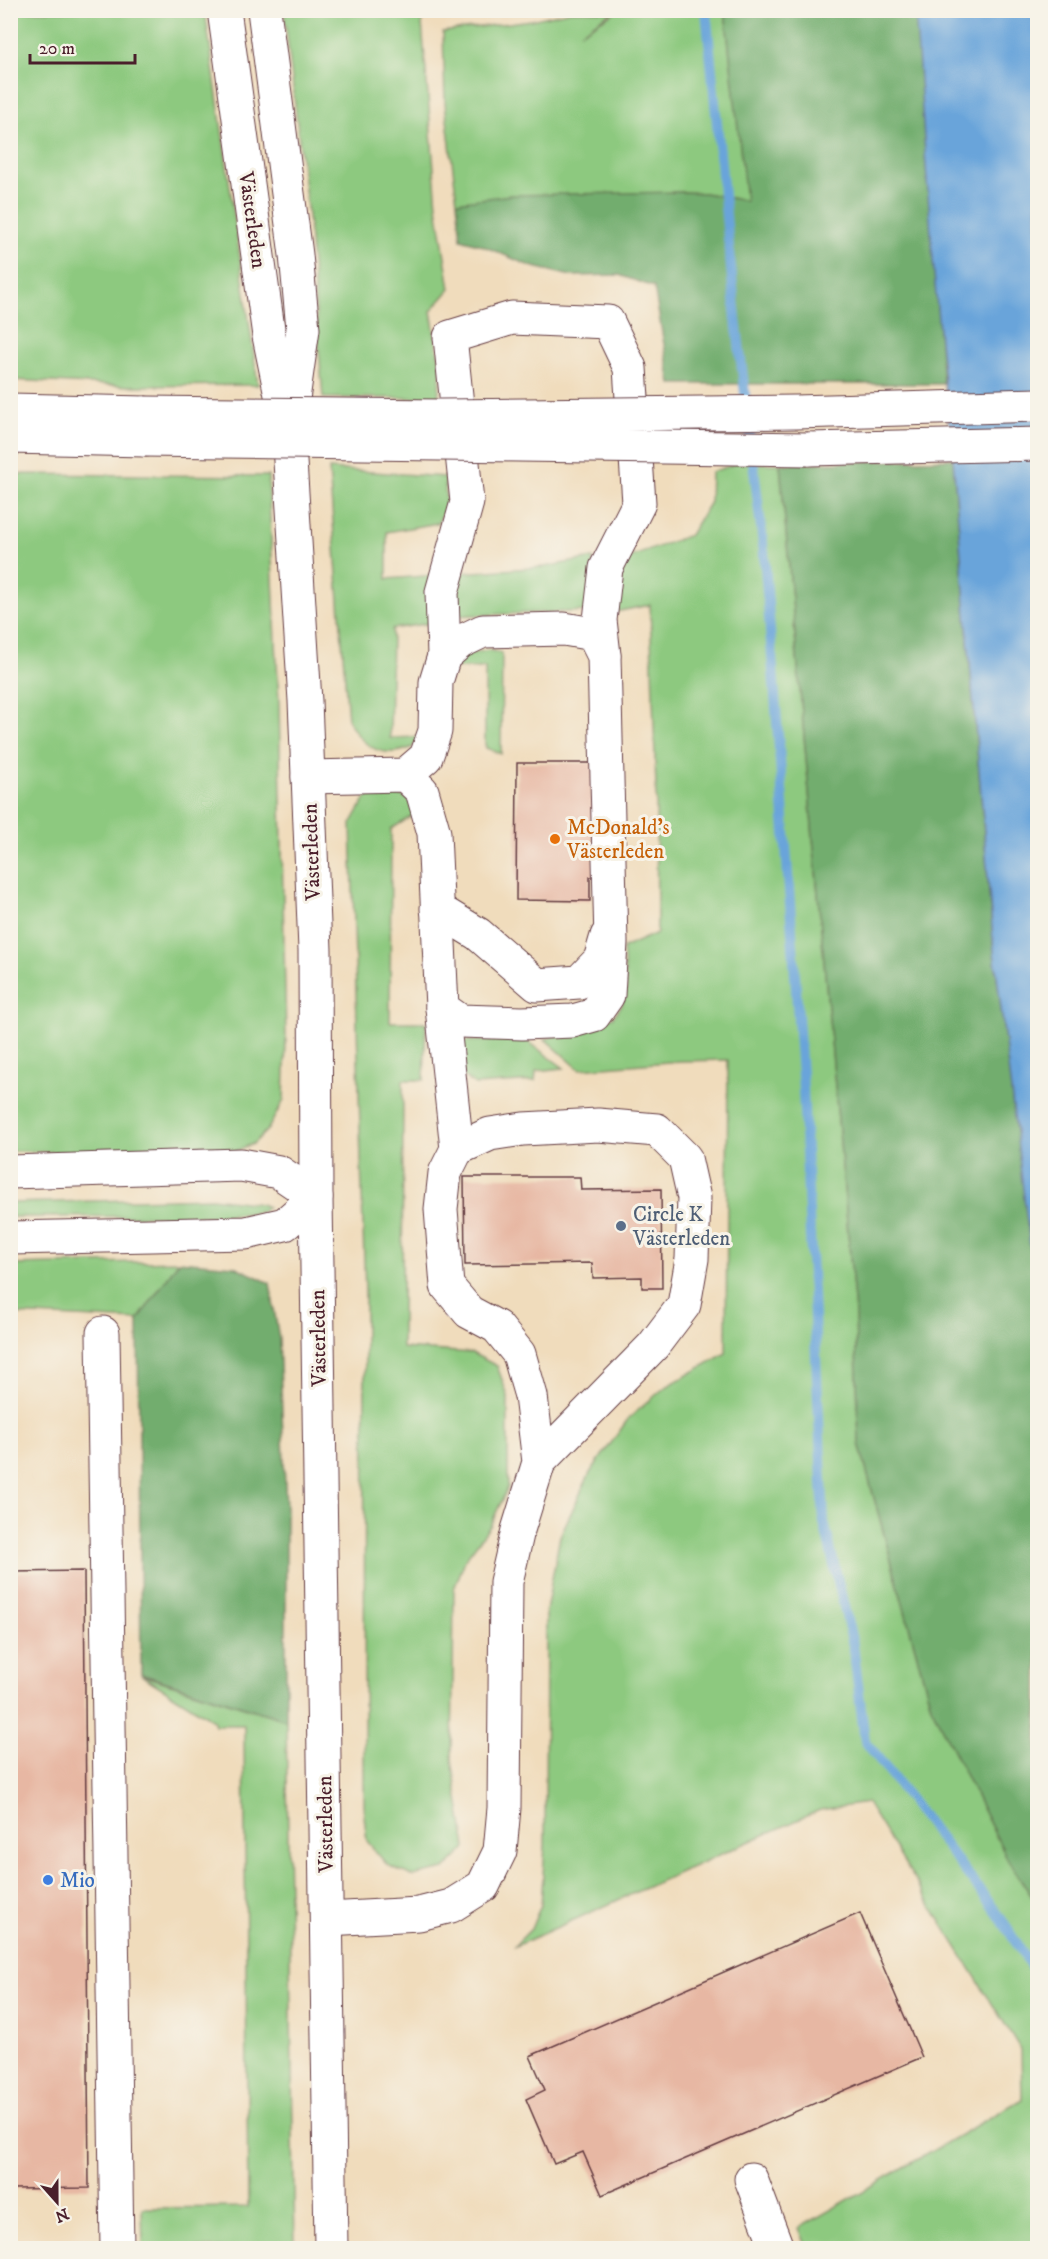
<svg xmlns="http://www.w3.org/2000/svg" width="1048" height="2259" font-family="'IM FELL DW Pica',serif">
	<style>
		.green { fill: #8dc97f; stroke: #6c7455; stroke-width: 1.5 }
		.forest { fill: #72ad6e; stroke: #5e664c; stroke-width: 1.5 }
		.water { fill: #69a4da; stroke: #5a6282; stroke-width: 1.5 }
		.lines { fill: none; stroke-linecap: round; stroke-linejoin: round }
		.stream { stroke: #69a4da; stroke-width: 10 }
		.building { fill: #e7b7a3 }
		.minor-casing { stroke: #633b41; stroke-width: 35 }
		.major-casing { stroke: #633b41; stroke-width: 35 }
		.highway-casing { stroke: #633b41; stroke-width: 35 }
		.minor { stroke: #fff; stroke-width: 33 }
		.major { stroke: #fff; stroke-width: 33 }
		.highway { stroke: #fff; stroke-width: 33 }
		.highway-bridge-casing { stroke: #633b41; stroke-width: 35; stroke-linecap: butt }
		.highway-bridge { stroke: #fff; stroke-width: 33 }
		.food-dot { fill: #e8710a; stroke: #f7f3e8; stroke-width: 2 }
		.service-dot { fill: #5c6f8a; stroke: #f7f3e8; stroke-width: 2 }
		.shop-dot { fill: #3f7fe0; stroke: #f7f3e8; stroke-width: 2 }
		.labels { text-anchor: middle; stroke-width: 6; stroke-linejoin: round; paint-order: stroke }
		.street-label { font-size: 21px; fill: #4a1f2b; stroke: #f7f3e8 }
		.food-label { font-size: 21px; fill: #c56008; stroke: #f7f3e8; text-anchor: start }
		.service-label { font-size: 21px; fill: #4e5e75; stroke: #f7f3e8; text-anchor: start }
		.shop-label { font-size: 21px; fill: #366cbe; stroke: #f7f3e8; text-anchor: start }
	</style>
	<rect width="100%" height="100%" fill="#f7f3e8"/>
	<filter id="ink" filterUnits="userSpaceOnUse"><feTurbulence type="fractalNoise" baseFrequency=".0167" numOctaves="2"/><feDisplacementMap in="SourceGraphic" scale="12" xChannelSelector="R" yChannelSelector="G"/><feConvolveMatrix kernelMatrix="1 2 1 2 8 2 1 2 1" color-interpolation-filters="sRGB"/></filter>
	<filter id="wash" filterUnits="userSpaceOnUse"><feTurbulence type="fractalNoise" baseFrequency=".008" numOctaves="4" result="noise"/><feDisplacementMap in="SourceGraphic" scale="24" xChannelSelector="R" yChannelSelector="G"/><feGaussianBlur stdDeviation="1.35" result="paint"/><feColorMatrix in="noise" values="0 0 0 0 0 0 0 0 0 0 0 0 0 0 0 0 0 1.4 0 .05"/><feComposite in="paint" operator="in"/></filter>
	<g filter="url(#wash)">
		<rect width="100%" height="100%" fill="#f0dcbc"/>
		<g class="green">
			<path d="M 10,11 L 205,11 L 258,385 L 130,386 L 11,380 Z"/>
			<path d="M 284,11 L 421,11 L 437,206 L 450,289 L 431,311 L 441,370 L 438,398 L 323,398 L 308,216 Z"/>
			<path d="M 571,11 L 612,11 L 580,33 L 616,11 L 725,11 L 747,202 L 705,193 L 683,192 L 457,202 L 445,103 L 443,32 L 531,20 Z"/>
			<path d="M 738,463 L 780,464 L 855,1312 L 859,1443 L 931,1706 L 1008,1860 L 1037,1904 L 1037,2248 L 807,2248 L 799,2228 L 1022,2099 L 1021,2050 L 867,1803 L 820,1810 L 513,1947 L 531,1929 L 541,1905 L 545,1845 L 546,1611 L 560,1536 L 590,1473 L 628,1419 L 664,1388 L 726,1353 L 728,1060 L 681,1061 L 579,1069 L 545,1039 L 613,1017 L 622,1005 L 626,990 L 623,948 L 657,933 L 656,788 L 650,605 L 615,612 L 623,560 L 690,535 L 710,502 L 711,472 Z"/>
			<path d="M 329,469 L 445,477 L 446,506 L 438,523 L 387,532 L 387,579 L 437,575 L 431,623 L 392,629 L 390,738 L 418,737 L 413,747 C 383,760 363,748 348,720 Z"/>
			<path d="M 11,474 L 268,476 L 279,703 L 286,1039 L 284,1100 L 268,1129 L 253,1144 L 226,1155 L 11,1151 Z"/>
			<path d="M 593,558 L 590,611 L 450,616 L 460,573 L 544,567 Z"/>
			<path d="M 488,650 L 502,653 L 501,754 L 486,748 L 485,744 L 485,668 L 454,668 L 458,656 Z"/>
			<path d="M 376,793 L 394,793 L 409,799 L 416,814 L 391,829 L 390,1022 L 426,1022 L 424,1080 L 403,1080 L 402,1348 L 472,1353 L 497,1366 L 508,1396 L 508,1487 L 490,1526 L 466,1558 L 454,1589 L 452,1760 L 466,1848 L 445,1869 L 412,1876 L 387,1865 L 367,1841 L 364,1816 L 365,1294 L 351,824 L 367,796 Z"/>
			<path d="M 526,1040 L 564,1068 L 536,1071 L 535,1081 L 475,1085 L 462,1075 L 462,1041 Z"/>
			<path d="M 212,1198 L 261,1204 L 268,1207 L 262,1212 L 215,1216 L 11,1217 L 11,1203 Z"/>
			<path d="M 179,1261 L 138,1320 L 11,1314 L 10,1265 Z"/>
			<path d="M 141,1675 L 286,1720 L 295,2248 L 143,2248 L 142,2208 L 248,2207 L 244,1725 L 215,1725 L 213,1720 Z"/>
		</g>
		<g class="forest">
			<path d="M 725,11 L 916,11 L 943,384 L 671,384 L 654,287 L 619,275 L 571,276 L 530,266 L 481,245 L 461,239 L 457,202 L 511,195 L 683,192 L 705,193 L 746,201 Z"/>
			<path d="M 953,459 L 994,952 L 1038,1304 L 1037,1904 L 1008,1860 L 931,1706 L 859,1443 L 855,1312 L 780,464 Z"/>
			<path d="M 179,1261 L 234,1266 L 270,1283 L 279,1339 L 286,1509 L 286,1720 L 141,1674 L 138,1320 Z"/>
		</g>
		<path class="water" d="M 915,11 L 1037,11 L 1037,1304 L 994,952 L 953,459 C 934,310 926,160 915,11 Z"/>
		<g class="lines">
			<path class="stream" d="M 706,10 L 736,319 L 764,552 L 780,761 L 803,1089 L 824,1522 L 853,1645 L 865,1741 L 998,1914 L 1038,1977"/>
		</g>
		<g id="blocks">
			<g class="building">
				<path d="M 517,763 L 595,763 L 594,877 L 590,877 L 590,901 L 516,900 Z"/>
				<path d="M 464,1177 L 580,1177 L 581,1190 L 661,1189 L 662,1288 L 642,1288 L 642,1277 L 593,1278 L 592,1263 L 465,1265 Z"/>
				<path d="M 84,1571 L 89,2188 L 10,2189 L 10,1572 Z"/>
				<path d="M 860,1913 L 922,2057 L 602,2195 L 583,2152 L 554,2164 L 526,2099 L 545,2090 L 530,2056 Z"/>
			</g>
		</g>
	</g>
	<g filter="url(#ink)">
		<use href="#blocks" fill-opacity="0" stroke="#633b41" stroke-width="1.5"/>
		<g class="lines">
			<g class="minor-casing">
				<g id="minor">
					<path d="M 444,656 L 442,592 L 467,502 L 450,337 L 512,318 L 608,322 L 630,368 L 639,503 L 606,568 L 600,620 L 604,655"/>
					<path d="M 308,777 L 405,775 L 426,757 L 435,731 L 436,682 L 444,656 L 460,642 L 483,631 L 564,629 L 593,634 L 604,656 L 611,942 L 608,995 L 594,1015 L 573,1021 L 522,1023 L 460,1021 L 442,1008 L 434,833 L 422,791 L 405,775"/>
					<path d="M 437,909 L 478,934 L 537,985 L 579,982 L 600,960 L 607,936"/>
					<path d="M 442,1008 L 457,1149"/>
					<path d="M 103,1333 L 117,2248"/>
					<path d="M 327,1919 L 419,1914 L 451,1906 L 483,1886 L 500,1851 L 504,1808 L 506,1582 L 518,1530 L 539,1462 L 531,1396 L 519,1354 L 497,1327 L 469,1312 L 447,1286 L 441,1209 L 445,1173 L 457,1149 L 490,1134 L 523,1129 L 598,1125 L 657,1130 L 685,1158 L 694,1198 L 692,1259 L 684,1305 L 653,1346 L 539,1462"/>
					<path d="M 751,2179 L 777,2248"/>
				</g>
			</g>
			<g class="major-casing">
				<g id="major">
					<path d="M 224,10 L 269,336 L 288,429 L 305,701 L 315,950 L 316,1197 L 331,2248"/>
					<path d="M 264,10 L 296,255 L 303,329 L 292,406"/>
				</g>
			</g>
			<g class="highway-casing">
				<g id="highway">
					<path d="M 10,410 L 145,413"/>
					<path d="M 10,437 L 145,440"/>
					<path d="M 808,449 L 1038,444"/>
					<path d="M 10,1172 L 241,1165 L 279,1172 L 316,1197 L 285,1224 L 246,1233 L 10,1238"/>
				</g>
			</g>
			<use href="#minor" class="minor"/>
			<use href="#major" class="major"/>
			<use href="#highway" class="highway"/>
			<g class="highway-bridge-casing">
				<g id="highway-bridge">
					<path d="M 145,413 L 441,416 L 796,412 L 1038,405"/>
					<path d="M 145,440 L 808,449"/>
				</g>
			</g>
			<use href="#highway-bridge" class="highway-bridge"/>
		</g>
	</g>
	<circle class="food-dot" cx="555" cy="839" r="6"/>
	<circle class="service-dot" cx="621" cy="1226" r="6"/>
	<circle class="shop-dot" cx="48" cy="1880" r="6"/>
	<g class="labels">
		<g class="street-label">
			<text transform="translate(253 220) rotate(82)" y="7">Västerleden</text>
			<text transform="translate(311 852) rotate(-92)" y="7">Västerleden</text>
			<text transform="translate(318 1338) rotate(-91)" y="7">Västerleden</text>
			<text transform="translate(325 1824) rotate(-91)" y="7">Västerleden</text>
		</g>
		<g class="food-label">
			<text x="567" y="834">McDonald's<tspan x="567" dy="24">Västerleden</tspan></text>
		</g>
		<g class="service-label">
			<text x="633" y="1221">Circle K<tspan x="633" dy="24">Västerleden</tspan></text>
		</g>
		<g class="shop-label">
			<text x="60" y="1887">Mio</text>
		</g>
	</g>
	<rect width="1048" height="2259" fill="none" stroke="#f7f3e8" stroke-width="36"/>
	<g transform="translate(57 2202) rotate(159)" stroke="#f7f3e8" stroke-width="4.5" paint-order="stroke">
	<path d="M0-4.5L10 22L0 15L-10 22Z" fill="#4a1f2b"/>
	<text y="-9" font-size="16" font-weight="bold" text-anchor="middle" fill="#4a1f2b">N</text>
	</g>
	<path d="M30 54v9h105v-9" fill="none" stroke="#4a1f2b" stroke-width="3"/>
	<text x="39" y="54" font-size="18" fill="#4a1f2b" stroke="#f7f3e8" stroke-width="4.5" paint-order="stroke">20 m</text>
</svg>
